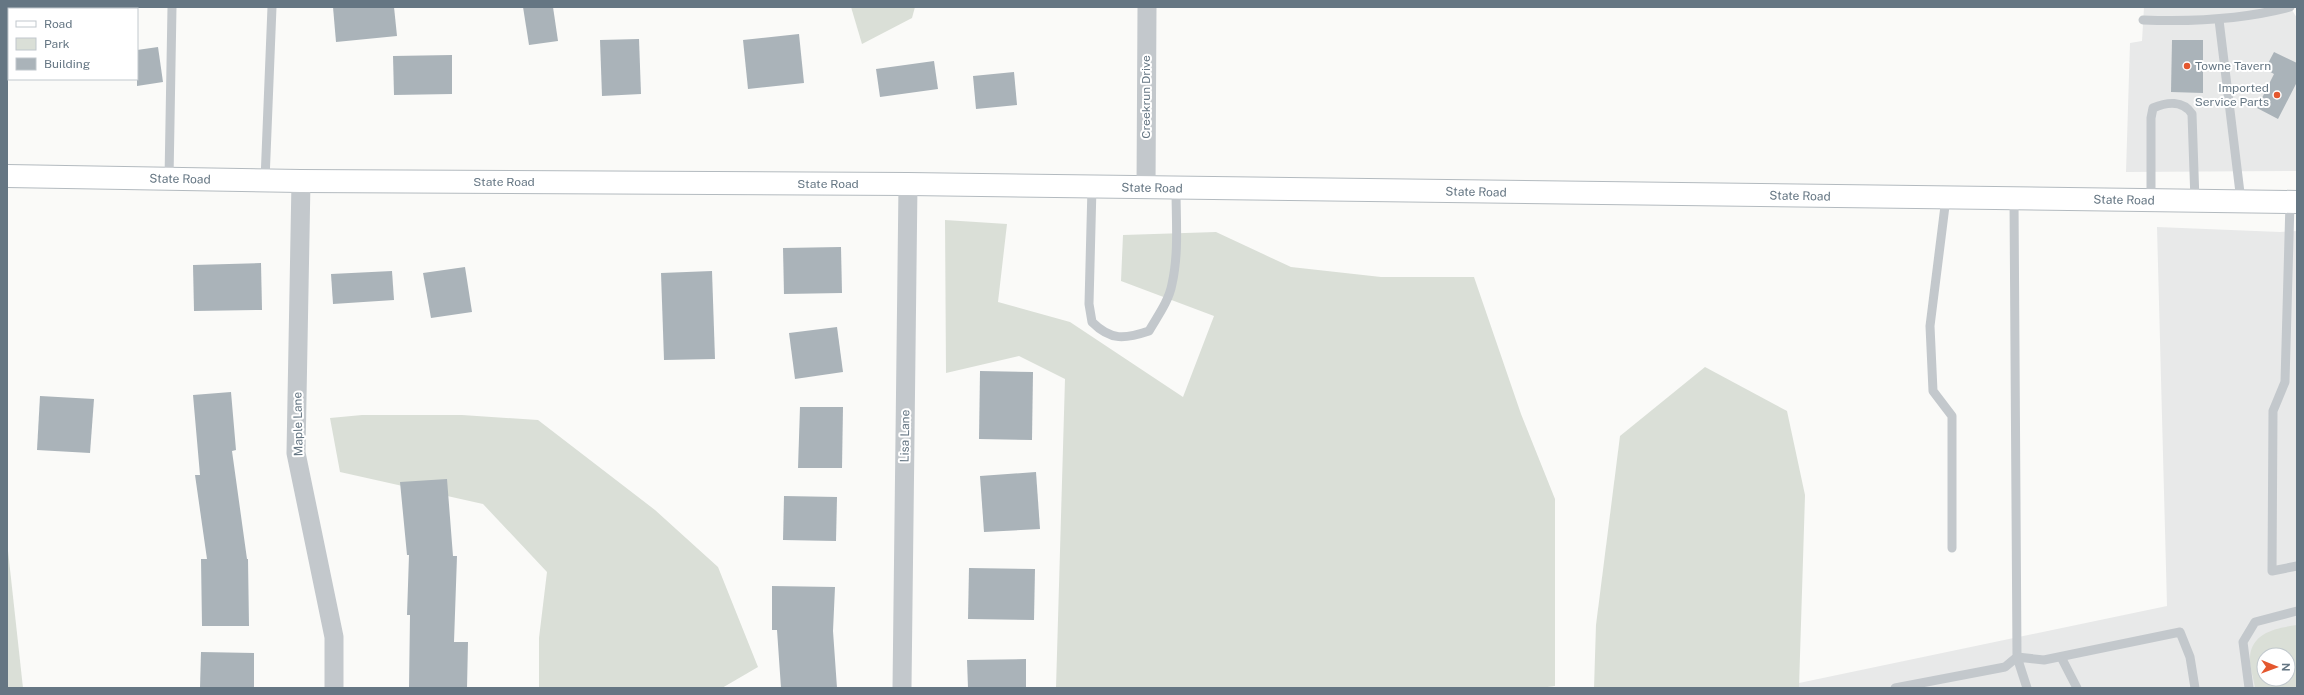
<svg xmlns="http://www.w3.org/2000/svg" width="2304" height="695" font-family="'Public Sans',sans-serif">
	<style>
		.built { fill: #e8e9e9; fill-rule: evenodd }
		.green { fill: #dadfd7; fill-rule: evenodd }
		.building { fill: #aab3b9 }
		.lines { fill: none; stroke-linecap: round; stroke-linejoin: round }
		.secondary-casing { stroke: #b3babf; stroke-width: 24 }
		.lane { stroke: #c3c8cc; stroke-width: 9 }
		.street { stroke: #c3c8cc; stroke-width: 19 }
		.secondary { stroke: #fff; stroke-width: 22 }
		.poi-dot { fill: #e4572e; stroke: #fff; stroke-width: 1.5 }
		.labels { text-anchor: middle; stroke-width: 4; stroke-linejoin: round; paint-order: stroke }
		.poi-label { font-size: 12px; fill: #657683; stroke: #fff; text-anchor: start }
		.street-label { font-size: 12px; fill: #657683; stroke: #fff }
	</style>
	<rect width="100%" height="100%" fill="#fafaf8"/>
	<g class="built">
		<path d="M 2144,7 L 2290,7 L 2297,18 L 2297,171 L 2126,172 L 2130,43 L 2142,41 Z"/>
		<path d="M 2157,227 L 2280,232 L 2297,231 L 2297,688 L 1799,688 L 1799,683 L 2167,606 ZM 2264,655 L 2288,655 L 2288,679 L 2264,679 Z"/>
	</g>
	<g class="green">
		<path d="M 851,7 L 915,7 L 912,18 L 862,44 Z"/>
		<path d="M 945,220 L 1007,224 L 998,302 L 1070,322 L 1183,397 L 1214,316 L 1121,281 L 1123,235 L 1216,232 L 1291,267 L 1381,277 L 1474,277 L 1521,414 L 1555,499 L 1555,686 L 1540,688 L 1056,688 L 1065,379 L 1019,356 L 946,373 Z"/>
		<path d="M 1705,367 L 1787,411 L 1805,495 L 1799,688 L 1594,688 L 1596,625 L 1620,436 Z"/>
		<path d="M 362,415 L 462,415 L 538,420 L 655,510 L 718,567 L 758,667 L 722,688 L 539,688 L 539,638 L 547,572 L 483,504 L 340,472 L 330,418 Z"/>
		<path d="M 7,550 L 8,551 L 23,688 L 7,688 Z"/>
		<path d="M 2297,625 L 2297,688 L 2255,688 C 2254,679 2249,666 2250,657 C 2252,632 2277,628 2297,625 ZM 2264,655 L 2288,655 L 2288,679 L 2264,679 Z"/>
	</g>
	<g class="building">
		<path d="M 333,7 L 394,7 L 397,36 L 336,42 Z"/>
		<path d="M 523,7 L 553,7 L 558,41 L 529,45 Z"/>
		<path d="M 799,34 L 804,83 L 748,89 L 743,40 Z"/>
		<path d="M 639,39 L 641,94 L 602,96 L 600,40 Z"/>
		<path d="M 2172,40 L 2203,40 L 2203,93 L 2171,92 Z"/>
		<path d="M 158,47 L 163,82 L 137,86 L 137,50 Z"/>
		<path d="M 2274,52 L 2297,63 L 2297,82 L 2278,119 L 2257,108 L 2274,74 L 2265,69 Z"/>
		<path d="M 452,55 L 452,94 L 394,95 L 393,56 Z"/>
		<path d="M 934,61 L 938,89 L 880,97 L 876,69 Z"/>
		<path d="M 1014,72 L 1017,105 L 976,109 L 973,76 Z"/>
		<path d="M 841,247 L 842,293 L 784,294 L 783,248 Z"/>
		<path d="M 261,263 L 262,310 L 194,311 L 193,265 Z"/>
		<path d="M 465,267 L 472,312 L 431,318 L 423,273 Z"/>
		<path d="M 392,271 L 394,300 L 333,304 L 331,274 Z"/>
		<path d="M 712,271 L 715,359 L 664,360 L 661,273 Z"/>
		<path d="M 837,327 L 843,372 L 795,379 L 789,333 Z"/>
		<path d="M 980,371 L 1033,372 L 1032,440 L 979,439 Z"/>
		<path d="M 231,392 L 236,450 L 232,451 L 247,559 L 248,559 L 249,626 L 202,626 L 201,559 L 207,559 L 195,475 L 200,475 L 193,395 Z"/>
		<path d="M 40,396 L 94,399 L 90,453 L 37,450 Z"/>
		<path d="M 800,407 L 843,407 L 842,468 L 798,468 Z"/>
		<path d="M 1036,472 L 1040,529 L 984,532 L 980,476 Z"/>
		<path d="M 447,479 L 453,556 L 457,556 L 454,642 L 468,642 L 467,688 L 409,688 L 410,615 L 407,615 L 409,555 L 407,555 L 400,482 Z"/>
		<path d="M 784,496 L 837,497 L 836,541 L 783,540 Z"/>
		<path d="M 969,568 L 1035,569 L 1034,620 L 968,619 Z"/>
		<path d="M 772,586 L 835,587 L 833,631 L 837,688 L 781,688 L 777,630 L 772,630 Z"/>
		<path d="M 201,652 L 254,653 L 254,688 L 200,688 Z"/>
		<path d="M 1026,659 L 1026,688 L 968,688 L 967,660 Z"/>
	</g>
	<g class="lines">
		<g class="secondary-casing">
			<path id="secondary" d="M 7,176 L 301,181 L 908,184 L 2297,202"/>
		</g>
		<g class="lane">
			<path d="M 2143,20 C 2193,22 2241,20 2290,7"/>
			<path d="M 2219,20 L 2241,201"/>
			<path d="M 169,179 L 172,7"/>
			<path d="M 265,180 L 272,7"/>
			<path d="M 1092,187 L 1089,304 L 1092,322 C 1111,341 1125,339 1149,331 C 1157,317 1169,301 1172,284 C 1179,253 1176,220 1176,189"/>
			<path d="M 1946,198 L 1930,326 L 1933,391 L 1952,416 L 1952,548"/>
			<path d="M 2151,200 L 2151,118 L 2153,108 C 2167,102 2183,100 2192,114 L 2195,201"/>
			<path d="M 2290,202 L 2285,382 L 2273,411 L 2272,571 L 2297,566"/>
			<path d="M 2061,657 L 2077,688"/>
			<path d="M 1895,688 L 2005,667 L 2017,657 L 2014,199"/>
			<path d="M 2027,688 L 2017,657 L 2044,660 L 2180,632 L 2190,657 L 2195,688"/>
			<path d="M 2249,688 L 2243,642 L 2255,622 L 2297,611"/>
		</g>
		<g class="street">
			<path d="M 301,181 L 296,453 L 334,637 L 334,688"/>
			<path d="M 1146,188 L 1147,7"/>
			<path d="M 902,688 L 908,184"/>
		</g>
		<use href="#secondary" class="secondary"/>
	</g>
	<g class="poi-dot">
		<circle cx="2187" cy="66" r="4"/>
		<circle cx="2277" cy="95" r="4"/>
	</g>
	<g class="labels">
		<g class="poi-label">
			<text x="2195" y="70">Towne Tavern</text>
			<text x="2269" y="92" text-anchor="end">Imported<tspan x="2269" dy="14">Service Parts</tspan></text>
		</g>
		<g class="street-label">
			<text transform="translate(1146 97) rotate(-90)" y="4">Creekrun Drive</text>
			<text transform="translate(180 179) rotate(1)" y="4">State Road</text>
			<text x="504" y="186">State Road</text>
			<text x="828" y="188">State Road</text>
			<text transform="translate(1152 188) rotate(1)" y="4">State Road</text>
			<text transform="translate(1476 192) rotate(1)" y="4">State Road</text>
			<text transform="translate(1800 196) rotate(1)" y="4">State Road</text>
			<text transform="translate(2124 200) rotate(1)" y="4">State Road</text>
			<text transform="translate(298 424) rotate(-91)" y="4">Maple Lane</text>
			<text transform="translate(905 436) rotate(-89)" y="4">Lisa Lane</text>
		</g>
	</g>
	<rect width="2304" height="695" fill="none" stroke="#657683" stroke-width="16"/>
	<rect x="8" y="8" width="130" height="72" fill="#ffffff" stroke="#c1c8cd"/>
	<rect x="16" y="21" width="20" height="6" fill="#ffffff" stroke="#c1c8cd"/>
	<text x="44" y="28" font-size="12" fill="#657683">Road</text>
	<rect x="16" y="38" width="20" height="12" fill="#dadfd7" stroke="#c1c8cd"/>
	<text x="44" y="48" font-size="12" fill="#657683">Park</text>
	<rect x="16" y="58" width="20" height="12" fill="#aab3b9" stroke="#c1c8cd"/>
	<text x="44" y="68" font-size="12" fill="#657683">Building</text>
	<g transform="translate(2276 667) rotate(91)"><circle r="19" fill="#ffffff" stroke="#c1c8cd"/>
	<path d="M0-3L7 15L0 10L-7 15Z" fill="#e4572e"/>
	<text y="-6" font-size="11" font-weight="bold" text-anchor="middle" fill="#657683">N</text>
	</g>
</svg>
